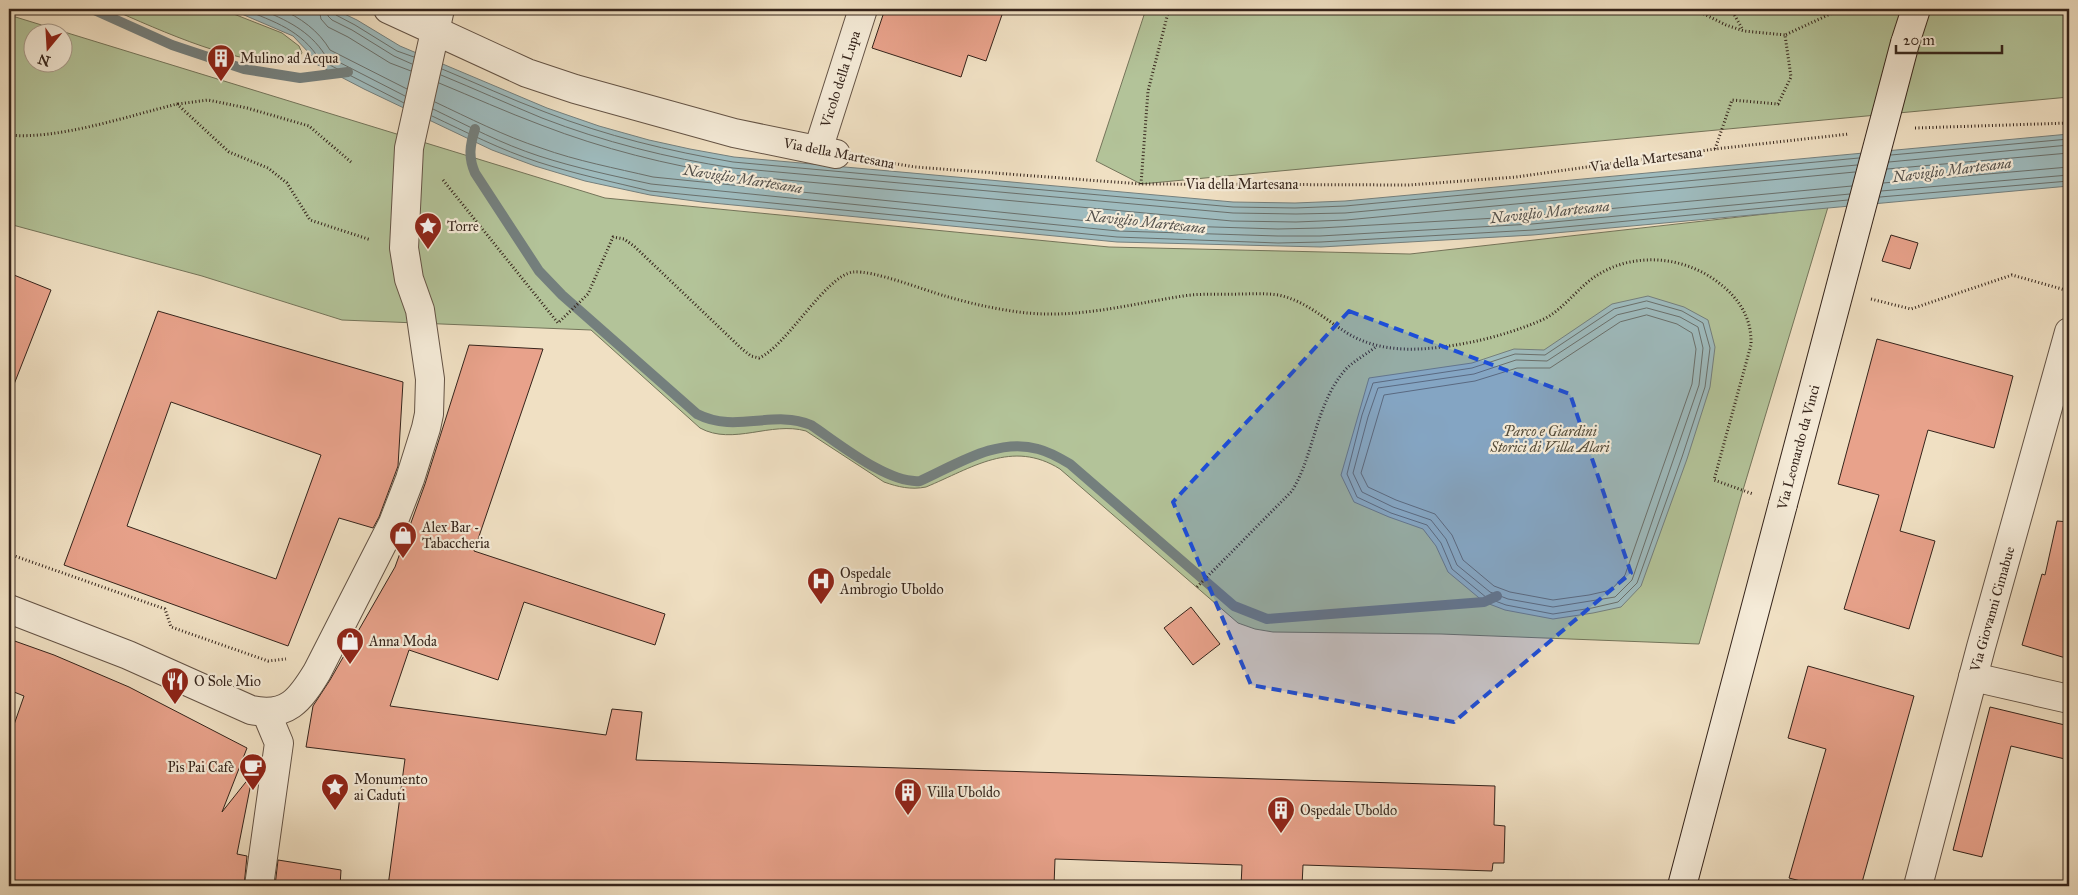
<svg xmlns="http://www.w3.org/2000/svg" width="2078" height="895" font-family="'IM FELL Great Primer',serif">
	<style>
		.green { fill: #b3c399; stroke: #74745a; fill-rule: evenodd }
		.water { fill: #9ebbbe; stroke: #747f7d }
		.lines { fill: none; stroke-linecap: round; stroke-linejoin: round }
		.shore { stroke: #6a706c; stroke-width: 1 }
		.stream { stroke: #747f7d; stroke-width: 10 }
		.building { fill: #e8a28b; stroke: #35241b; fill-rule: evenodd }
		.street-casing { stroke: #645345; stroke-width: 30 }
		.secondary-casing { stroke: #35241b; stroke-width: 30 }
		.path { stroke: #35241b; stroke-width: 3; stroke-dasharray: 1 2.5; stroke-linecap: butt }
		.street { stroke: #f5ebd8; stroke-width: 28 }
		.secondary { stroke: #f5ebd8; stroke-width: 28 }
		.secondary-bridge-casing { stroke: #35241b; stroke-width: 30; stroke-linecap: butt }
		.secondary-bridge { stroke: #f5ebd8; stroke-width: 28 }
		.marked { fill: #1d4ed8; fill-opacity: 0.2; stroke: #1d4ed8; stroke-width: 4; stroke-dasharray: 10 6; stroke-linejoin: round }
		.labels { text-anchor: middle; stroke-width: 4.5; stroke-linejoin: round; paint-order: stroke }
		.poi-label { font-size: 14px; fill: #35241b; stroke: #f5ebd8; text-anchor: start }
		.street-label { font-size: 14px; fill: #35241b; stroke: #f5ebd8 }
		.park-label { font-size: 14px; font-style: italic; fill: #544c3a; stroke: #f5ebd8 }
		.water-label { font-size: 15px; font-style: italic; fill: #54514c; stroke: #f5ebd8 }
	</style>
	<rect width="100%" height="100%" fill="#f0e0c3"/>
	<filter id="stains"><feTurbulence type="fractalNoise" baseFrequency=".004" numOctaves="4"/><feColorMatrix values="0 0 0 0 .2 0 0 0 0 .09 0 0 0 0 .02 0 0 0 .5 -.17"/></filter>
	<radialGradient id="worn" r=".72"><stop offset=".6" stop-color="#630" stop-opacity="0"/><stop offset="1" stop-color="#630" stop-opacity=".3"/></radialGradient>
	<g class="green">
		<path d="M 111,9 L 221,9 L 282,33 L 299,46 L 302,53 L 297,59 C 249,73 156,28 111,9 Z"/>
		<path d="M 1146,9 L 2069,9 L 2069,97 L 1141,184 L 1096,161 Z"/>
		<path d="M 9,15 L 605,198 L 1109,247 L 1410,254 L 1828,207 L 1743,490 L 1699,644 L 1441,634 L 1273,632 L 1255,629 L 1238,623 L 1060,469 C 1012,439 972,468 926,487 C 911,490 898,487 884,482 L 806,431 C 771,421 733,446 700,428 L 591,330 L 342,320 L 202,276 L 9,224 ZM 32,32 L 62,32 L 62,62 L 32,62 Z"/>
	</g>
	<g class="water">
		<path d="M 230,9 L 334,9 L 357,20 L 400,46 L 547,108 L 599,126 L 649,140 L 690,149 L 734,157 L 1233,202 L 1295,203 L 1345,201 L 2069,134 L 2069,186 L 1533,235 L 1321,247 L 1117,242 L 702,202 L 650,195 L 585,181 L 535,166 L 492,150 L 364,89 L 316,64 L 311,55 L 293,36 Z"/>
		<path d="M 1648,296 L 1684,307 L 1708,320 L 1715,347 L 1710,387 L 1687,459 L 1641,586 L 1621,607 L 1593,613 L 1553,619 L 1505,610 L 1484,602 L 1448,572 L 1436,546 L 1423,529 L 1389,517 L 1354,502 L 1341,475 L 1369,378 L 1472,363 L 1514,349 L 1544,350 L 1612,304 Z"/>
	</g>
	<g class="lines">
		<g class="shore">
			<path d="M 243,9 C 275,22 301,30 320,60 L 404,103"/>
			<path d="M 260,9 C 286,20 309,30 325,55 L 405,96"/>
			<path d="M 280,9 C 300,17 319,31 330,50 L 407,89"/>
			<path d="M 319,9 L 321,19 L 328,27 L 348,37 L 390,63 L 411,71"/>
			<path d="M 327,9 L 328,16 L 332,20 L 352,30 L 394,56 L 412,64"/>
			<path d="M 333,9 L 336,15 L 355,25 L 397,51 L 414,57"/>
			<path d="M 442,69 C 476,83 510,99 545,112 C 606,136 669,151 733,162 L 1233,207 L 1295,208 L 1345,206 L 1859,158"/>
			<path d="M 441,75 C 475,89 508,104 542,118 C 604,142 668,158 733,168 L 1233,213 L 1296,214 L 1345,213 L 1857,165"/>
			<path d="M 439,83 C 473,97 506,112 541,125 C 603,149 667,165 732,175 L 1232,221 L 1296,222 L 1346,220 L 1855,172"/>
			<path d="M 435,102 C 469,118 504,136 541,148 C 577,161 615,168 653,177 L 1118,224 L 1278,229 L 1320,228 L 1532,216 L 1852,186"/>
			<path d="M 433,109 C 468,126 502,144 539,156 C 576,168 614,176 651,184 L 1118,231 L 1278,236 L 1320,236 L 1532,224 L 1850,194"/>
			<path d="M 432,116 C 466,132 501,150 538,162 C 575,174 613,182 650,191 L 1117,237 L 1278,243 L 1321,242 L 1533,230 L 1848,200"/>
			<path d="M 1891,155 L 2069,139"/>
			<path d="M 1889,162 L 2069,145"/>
			<path d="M 1887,169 L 2069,153"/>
			<path d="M 1883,183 L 2069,167"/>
			<path d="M 1881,191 L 2069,175"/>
			<path d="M 1880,197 L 2069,181"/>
			<path d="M 1647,301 L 1682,311 L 1703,323 L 1710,348 L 1705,387 L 1682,457 L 1637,583 L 1618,602 L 1592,608 L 1553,614 L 1506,605 L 1487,598 L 1452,569 L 1441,543 L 1427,525 L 1391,513 L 1357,497 L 1347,474 L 1362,415 L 1373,383 L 1472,368 L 1515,354 L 1545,355 L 1614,309 Z"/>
			<path d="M 1647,308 L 1680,317 L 1698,327 L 1703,348 L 1699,385 L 1632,580 L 1615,597 L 1553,607 L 1508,599 L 1490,592 L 1457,565 L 1446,539 L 1431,520 L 1393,507 L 1362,492 L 1353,473 L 1368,417 L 1378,388 L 1474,374 L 1516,360 L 1547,361 L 1617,315 Z"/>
			<path d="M 1647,315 L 1677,324 L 1692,333 L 1696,349 L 1692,384 L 1625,575 L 1611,590 L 1589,595 L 1553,600 L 1510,592 L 1494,586 L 1463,560 L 1452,535 L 1435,514 L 1396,500 L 1368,487 L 1361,473 L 1384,395 L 1475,381 L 1517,368 L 1550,368 L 1620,322 Z"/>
		</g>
		<g class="stream">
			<path d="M 92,9 L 172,45 L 244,69 L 300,78 L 348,72"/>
			<path d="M 475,129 C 470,145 468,157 475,173 L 539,271 L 562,295 L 697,414 C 736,434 773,409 811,425 C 838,443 888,484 920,481 C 956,465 997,437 1038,449 C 1050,452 1060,458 1070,464 L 1234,606 L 1267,619 L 1484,602 L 1497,596"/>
		</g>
	</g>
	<g class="building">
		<path d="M 885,9 L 1004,9 L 986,61 L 968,55 L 961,77 L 872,48 Z"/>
		<path d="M 1891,235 L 1918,243 L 1910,269 L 1882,261 Z"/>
		<path d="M 9,273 L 51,290 L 11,392 L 9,391 Z"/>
		<path d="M 158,311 L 403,382 L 398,466 L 379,517 L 373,528 L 339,518 L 288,646 L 64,565 ZM 171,402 L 321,455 L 276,579 L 127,526 Z"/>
		<path d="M 1877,339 L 2013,376 L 1994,448 L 1928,430 L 1900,531 L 1935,541 L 1909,629 L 1844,609 L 1879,495 L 1838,484 Z"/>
		<path d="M 469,345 L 543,349 L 474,551 L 665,614 L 655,645 L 524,602 L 498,680 L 409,650 L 390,706 L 606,735 L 612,709 L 642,712 L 636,760 L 1495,786 L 1494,825 L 1505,826 L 1504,863 L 1493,863 L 1492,871 L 1303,865 L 1302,886 L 1241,886 L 1242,865 L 1055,859 L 1054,886 L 388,886 L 405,759 L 306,747 L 313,706 L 330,680 L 395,567 L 425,484 Z"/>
		<path d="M 2057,521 L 2069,522 L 2069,659 L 2022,645 L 2042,574 L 2045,575 Z"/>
		<path d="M 1191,607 L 1220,644 L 1193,665 L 1164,628 Z"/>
		<path d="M 9,639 L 54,655 L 129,687 L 247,748 L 222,812 L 253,773 L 237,854 L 247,856 L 244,886 L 9,886 L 9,739 L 24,696 L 9,690 Z"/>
		<path d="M 1808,666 L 1914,696 L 1861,886 L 1820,886 L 1789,878 L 1826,749 L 1788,738 Z"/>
		<path d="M 1990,707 L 2069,726 L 2069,760 L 2011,746 L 1982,857 L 1953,850 Z"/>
		<path d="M 278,860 L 341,870 L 340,886 L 275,886 Z"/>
	</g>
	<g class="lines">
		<g class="street-casing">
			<g id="street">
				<path d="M 388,9 L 527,73 L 575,89 L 734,133 L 836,154"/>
				<path d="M 818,150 L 863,9"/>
				<path d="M 9,609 L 128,655 L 251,710 C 287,718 300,700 317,672 L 393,523 L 410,479 L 426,428 L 429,414 L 430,379 L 420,310 L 409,279 L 404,248 L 409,148 L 440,9"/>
				<path d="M 1973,677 L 2069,699"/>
				<path d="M 259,886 L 279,743 L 266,712"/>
				<path d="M 1918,886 L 1981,647 L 2069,332"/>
			</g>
		</g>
		<g class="secondary-casing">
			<g id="secondary">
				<path d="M 1905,43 L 1916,9"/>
				<path d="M 1682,886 L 1783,504"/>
			</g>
		</g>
		<g class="path">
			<path d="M 1694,9 L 1726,25 L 1744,31 L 1785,35"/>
			<path d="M 1731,9 L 1743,30"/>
			<path d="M 178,104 L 208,100 L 247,108 L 309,126 L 351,162"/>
			<path d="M 1915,128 L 2069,123"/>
			<path d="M 9,135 C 58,140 128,116 177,104 L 229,152 L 268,168 L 287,183 L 310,220 L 371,240"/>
			<path d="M 1715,149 L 1732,100 L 1778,104 L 1791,77 L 1785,35 L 1841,9"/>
			<path d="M 867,159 L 915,167 L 1141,184 L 1409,185 L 1516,177 L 1715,149 L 1849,134"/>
			<path d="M 443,180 L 558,323 L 588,294 L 613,237 L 624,239 L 634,246 L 742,349 L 751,356 L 759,358 C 787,346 825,276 853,272 C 873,270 924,290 945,296 C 972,304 1000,310 1027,313 C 1081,318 1131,304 1183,296 C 1202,293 1220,295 1239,294 C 1252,294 1265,293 1278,295 C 1304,300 1325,319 1347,333 C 1373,349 1403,351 1433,348 C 1471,344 1507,335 1542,320 C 1561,311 1573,294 1589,281 C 1627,251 1682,254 1719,283 C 1740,299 1752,319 1751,345 L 1714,480 L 1753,494"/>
			<path d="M 1141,184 L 1148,91 L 1169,9"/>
			<path d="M 1871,299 L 1911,309 L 2012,275 L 2069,291"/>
			<path d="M 9,554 L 165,609 L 171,627 L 268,661 L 286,659"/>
			<path d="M 1197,587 L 1292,491 C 1315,453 1315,404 1346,369 C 1355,360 1367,354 1377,346"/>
		</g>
		<use href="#street" class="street"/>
		<use href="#secondary" class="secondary"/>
		<g class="secondary-bridge-casing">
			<path id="secondary-bridge" d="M 1783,504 L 1905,43"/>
		</g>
		<use href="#secondary-bridge" class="secondary-bridge"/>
	</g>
	<path class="marked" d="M 1349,311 L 1570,394 L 1631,573 L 1454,722 L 1251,685 L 1173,502 Z"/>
	<defs>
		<g id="building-pin" transform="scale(1.4375)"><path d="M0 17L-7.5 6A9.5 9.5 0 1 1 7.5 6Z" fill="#8f2418" stroke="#f5ebd8"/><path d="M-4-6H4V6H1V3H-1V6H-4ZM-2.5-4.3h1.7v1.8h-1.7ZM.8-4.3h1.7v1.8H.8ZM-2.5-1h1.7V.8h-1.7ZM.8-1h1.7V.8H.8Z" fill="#fff"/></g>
		<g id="sight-pin" transform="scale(1.4375)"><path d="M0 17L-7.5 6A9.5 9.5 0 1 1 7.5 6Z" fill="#8f2418" stroke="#f5ebd8"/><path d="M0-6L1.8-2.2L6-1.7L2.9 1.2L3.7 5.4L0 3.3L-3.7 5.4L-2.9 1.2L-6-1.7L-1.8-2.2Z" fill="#fff"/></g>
		<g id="shop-pin" transform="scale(1.4375)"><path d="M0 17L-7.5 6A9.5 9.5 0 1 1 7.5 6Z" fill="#8f2418" stroke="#f5ebd8"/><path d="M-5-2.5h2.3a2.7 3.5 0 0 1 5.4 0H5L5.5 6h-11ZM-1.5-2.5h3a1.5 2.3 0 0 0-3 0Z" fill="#fff"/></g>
		<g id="hospital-pin" transform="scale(1.4375)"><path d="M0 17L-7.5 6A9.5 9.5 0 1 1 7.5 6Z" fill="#8f2418" stroke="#f5ebd8"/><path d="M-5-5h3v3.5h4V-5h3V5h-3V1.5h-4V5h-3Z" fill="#fff"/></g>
		<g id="restaurant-pin" transform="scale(1.4375)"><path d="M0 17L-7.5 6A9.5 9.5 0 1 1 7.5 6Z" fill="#8f2418" stroke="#f5ebd8"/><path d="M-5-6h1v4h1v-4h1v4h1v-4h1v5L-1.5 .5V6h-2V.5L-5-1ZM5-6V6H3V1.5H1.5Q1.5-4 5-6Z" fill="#fff"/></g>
		<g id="cafe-pin" transform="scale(1.4375)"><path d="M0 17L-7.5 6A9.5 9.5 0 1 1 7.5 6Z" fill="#8f2418" stroke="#f5ebd8"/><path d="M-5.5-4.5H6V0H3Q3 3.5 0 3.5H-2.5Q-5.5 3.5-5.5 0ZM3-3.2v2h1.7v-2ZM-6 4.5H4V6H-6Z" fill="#fff"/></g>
	</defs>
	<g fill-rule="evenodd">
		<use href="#building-pin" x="221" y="58"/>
		<use href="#sight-pin" x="428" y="226"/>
		<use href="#shop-pin" x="403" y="535"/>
		<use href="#hospital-pin" x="821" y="581"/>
		<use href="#shop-pin" x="350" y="641"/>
		<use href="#restaurant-pin" x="175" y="681"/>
		<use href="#cafe-pin" x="253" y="767"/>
		<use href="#sight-pin" x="335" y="787"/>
		<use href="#building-pin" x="908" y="792"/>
		<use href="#building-pin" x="1281" y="810"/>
	</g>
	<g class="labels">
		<g class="poi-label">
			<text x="240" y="63">Mulino ad Acqua</text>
			<text x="447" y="231">Torre</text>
			<text x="422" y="532">Alex Bar -<tspan x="422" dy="16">Tabaccheria</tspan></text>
			<text x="840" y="578">Ospedale<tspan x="840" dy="16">Ambrogio Uboldo</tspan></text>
			<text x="369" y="646">Anna Moda</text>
			<text x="194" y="686">O Sole Mio</text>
			<text x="234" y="772" text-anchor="end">Pis Pai Cafè</text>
			<text x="354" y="784">Monumento<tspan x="354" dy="16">ai Caduti</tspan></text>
			<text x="927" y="797">Villa Uboldo</text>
			<text x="1300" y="815">Ospedale Uboldo</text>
		</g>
		<g class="street-label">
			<text transform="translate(840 79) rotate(-72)" y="5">Vicolo della Lupa</text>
			<text transform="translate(839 153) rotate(11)" y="5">Via della Martesana</text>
			<text transform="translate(1646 159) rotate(-8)" y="5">Via della Martesana</text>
			<text x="1242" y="189">Via della Martesana</text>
			<text transform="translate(1798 447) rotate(-75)" y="5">Via Leonardo da Vinci</text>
			<text transform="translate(1992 609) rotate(-74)" y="5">Via Giovanni Cimabue</text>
		</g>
		<g class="park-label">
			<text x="1550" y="436">Parco e Giardini<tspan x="1550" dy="16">Storici di Villa Alari</tspan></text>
		</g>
		<g class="water-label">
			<text transform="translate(1952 170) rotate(-7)" y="5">Naviglio Martesana</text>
			<text transform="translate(743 179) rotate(9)" y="5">Naviglio Martesana</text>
			<text transform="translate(1550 212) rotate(-6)" y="5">Naviglio Martesana</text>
			<text transform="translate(1146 222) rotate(6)" y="5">Naviglio Martesana</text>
		</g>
	</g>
	<rect width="2078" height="895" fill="none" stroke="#f0e0c3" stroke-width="30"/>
	<rect x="10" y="10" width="2058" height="875" fill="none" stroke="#35241b" stroke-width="2.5"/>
	<rect x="15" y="15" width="2048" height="865" fill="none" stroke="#35241b"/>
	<g transform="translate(48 48) rotate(198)"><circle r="24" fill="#f5ebd8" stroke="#a89b8c"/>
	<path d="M0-4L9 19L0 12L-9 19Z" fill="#8f2418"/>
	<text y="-8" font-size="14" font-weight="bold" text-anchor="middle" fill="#35241b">N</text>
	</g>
	<path d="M1896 45v8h106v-8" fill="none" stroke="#35241b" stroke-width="2.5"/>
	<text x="1903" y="45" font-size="15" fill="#35241b" stroke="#f5ebd8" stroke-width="4" paint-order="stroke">20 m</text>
	<rect width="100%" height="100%" filter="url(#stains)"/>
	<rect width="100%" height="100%" fill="url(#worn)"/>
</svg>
